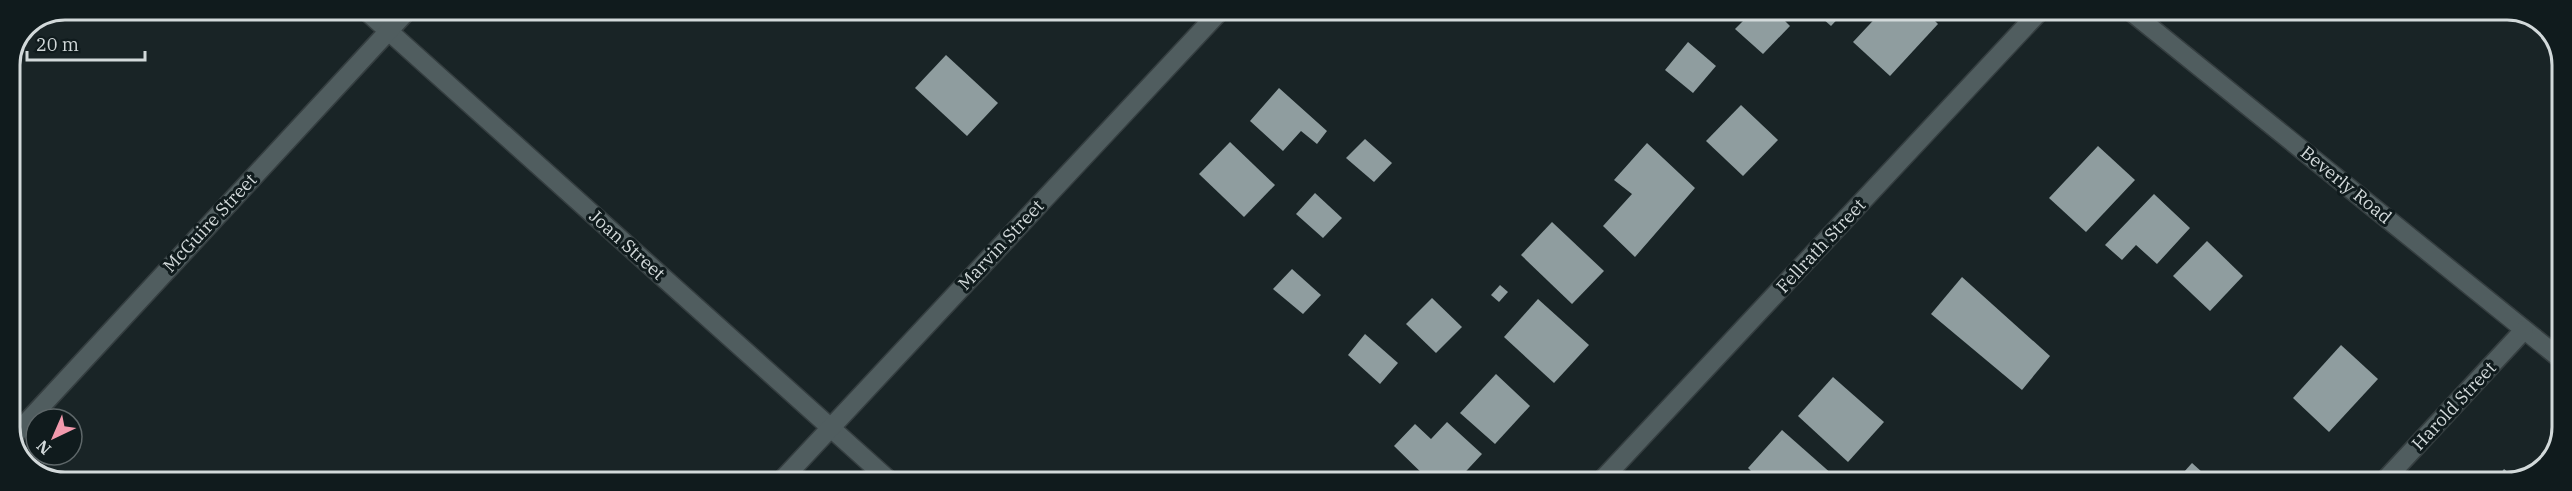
<svg xmlns="http://www.w3.org/2000/svg" width="2572" height="491" font-family="'IBM Plex Serif',serif">
	<style>
		.building { fill: #8f9d9f }
		.lines { fill: none; stroke-linecap: round; stroke-linejoin: round }
		.street-casing { stroke: #353e40; stroke-width: 21 }
		.street { stroke: #505d5f; stroke-width: 18 }
		.labels { text-anchor: middle; stroke-width: 6; stroke-linejoin: round; paint-order: stroke }
		.street-label { font-size: 18px; fill: #d2d9da; stroke: #101b1d }
		.rim { fill: none; stroke: #d2d9da; stroke-width: 3 }
	</style>
	<rect width="100%" height="100%" fill="#192426"/>
	<g class="building">
		<path d="M 1754,10 L 1774,10 L 1790,26 L 1763,54 L 1735,29 Z"/>
		<path d="M 1813,10 L 1846,10 L 1831,26 Z"/>
		<path d="M 1883,10 L 1924,10 L 1938,24 L 1890,76 L 1853,42 Z"/>
		<path d="M 1688,42 L 1716,66 L 1693,93 L 1665,70 Z"/>
		<path d="M 946,55 L 998,103 L 967,136 L 915,88 Z"/>
		<path d="M 1279,88 L 1327,131 L 1317,144 L 1301,131 L 1283,151 L 1250,121 Z"/>
		<path d="M 1741,105 L 1778,140 L 1743,176 L 1706,141 Z"/>
		<path d="M 1365,139 L 1392,163 L 1374,182 L 1346,158 Z"/>
		<path d="M 1230,142 L 1275,185 L 1244,217 L 1199,174 Z"/>
		<path d="M 1647,143 L 1695,188 L 1635,257 L 1603,226 L 1632,194 L 1614,180 Z"/>
		<path d="M 2098,146 L 2135,180 L 2086,232 L 2049,198 Z"/>
		<path d="M 1315,193 L 1342,218 L 1323,238 L 1296,214 Z"/>
		<path d="M 2154,194 L 2190,228 L 2157,264 L 2136,245 L 2122,260 L 2105,245 Z"/>
		<path d="M 1552,222 L 1604,271 L 1572,304 L 1521,255 Z"/>
		<path d="M 2207,241 L 2243,276 L 2210,311 L 2173,276 Z"/>
		<path d="M 1292,269 L 1321,295 L 1303,314 L 1273,289 Z"/>
		<path d="M 1962,277 L 2050,356 L 2022,390 L 1931,314 Z"/>
		<path d="M 1500,285 L 1508,292 L 1499,302 L 1491,295 Z"/>
		<path d="M 1432,298 L 1462,327 L 1436,353 L 1406,324 Z"/>
		<path d="M 1538,299 L 1589,345 L 1554,383 L 1504,337 Z"/>
		<path d="M 1365,334 L 1398,363 L 1380,384 L 1348,355 Z"/>
		<path d="M 2341,345 L 2378,379 L 2329,432 L 2293,398 Z"/>
		<path d="M 1496,374 L 1530,406 L 1495,444 L 1460,413 Z"/>
		<path d="M 1833,377 L 1884,422 L 1848,462 L 1798,416 Z"/>
		<path d="M 1447,422 L 1482,454 L 1456,482 L 1431,482 L 1394,446 L 1415,424 L 1431,439 Z"/>
		<path d="M 1782,430 L 1833,475 L 1827,482 L 1762,482 L 1748,468 Z"/>
		<path d="M 2192,463 L 2213,482 L 2175,482 Z"/>
		<path d="M 2504,469 L 2517,479 L 2508,482 L 2494,482 Z"/>
	</g>
	<g class="lines">
		<g class="street-casing">
			<g id="street">
				<path d="M 364,9 L 890,481"/>
				<path d="M 2129,10 L 2562,360"/>
				<path d="M 12,438 L 409,9"/>
				<path d="M 781,481 L 1222,9"/>
				<path d="M 1600,482 L 2041,10"/>
				<path d="M 2383,482 L 2524,330"/>
			</g>
		</g>
		<use href="#street" class="street"/>
	</g>
	<g class="labels">
		<g class="street-label">
			<text transform="translate(2346 185) rotate(39)" y="6">Beverly Road</text>
			<text transform="translate(210 223) rotate(-47)" y="6">McGuire Street</text>
			<text transform="translate(627 245) rotate(42)" y="6">Joan Street</text>
			<text transform="translate(1001 245) rotate(-47)" y="6">Marvin Street</text>
			<text transform="translate(1821 246) rotate(-47)" y="6">Fellrath Street</text>
			<text transform="translate(2454 406) rotate(-47)" y="6">Harold Street</text>
		</g>
	</g>
	<path d="M0 0H2572V491H0ZM65 20H2507A45 45 0 0 1 2552 65V427A45 45 0 0 1 2507 472H65A45 45 0 0 1 20 427V65A45 45 0 0 1 65 20Z" fill="#101b1d" fill-rule="evenodd"/>
	<path class="rim" d="M65 20H2507A45 45 0 0 1 2552 65V427A45 45 0 0 1 2507 472H65A45 45 0 0 1 20 427V65A45 45 0 0 1 65 20Z"/>
	<g transform="translate(54 437) rotate(224)"><circle r="28" fill="#101b1d" stroke="#5e6769" stroke-width="1.5"/>
	<path d="M0-4.5L10 22L0 15L-10 22Z" fill="#f29aad"/>
	<text y="-9" font-size="16" font-weight="bold" text-anchor="middle" fill="#d2d9da">N</text>
	</g>
	<path d="M27 51v9h118v-9" fill="none" stroke="#d2d9da" stroke-width="3"/>
	<text x="36" y="51" font-size="18" fill="#d2d9da" stroke="#101b1d" stroke-width="4.5" paint-order="stroke">20 m</text>
</svg>
